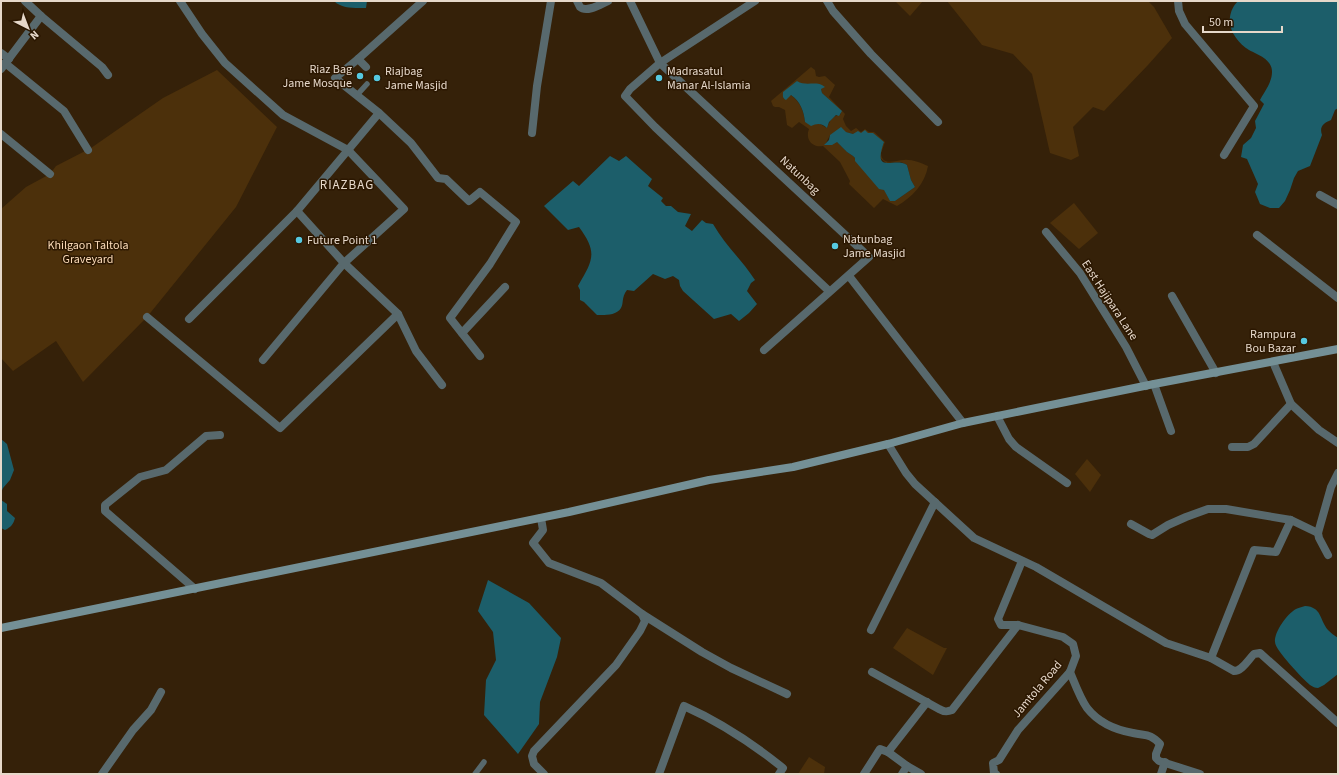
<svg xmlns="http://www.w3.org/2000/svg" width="1339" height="775" font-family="'Source Sans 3',sans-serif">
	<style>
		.green { fill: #4c300b; fill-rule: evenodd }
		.water { fill: #1c5e6a }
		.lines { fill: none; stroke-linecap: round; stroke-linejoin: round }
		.lane { stroke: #58696d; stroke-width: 5.5 }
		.street { stroke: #58696d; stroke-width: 8 }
		.secondary { stroke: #749096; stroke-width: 8 }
		.poi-dot { fill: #56c9e1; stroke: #2b1701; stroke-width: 1.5 }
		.labels { text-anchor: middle; stroke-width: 3; stroke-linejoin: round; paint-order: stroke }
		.poi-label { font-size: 12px; fill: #e6d8ca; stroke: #2b1701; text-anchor: start }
		.street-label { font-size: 12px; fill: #e6d8ca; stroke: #2b1701 }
		.park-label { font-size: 12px; fill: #fbdbb9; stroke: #2b1701 }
		.neighbourhood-label { font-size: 13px; letter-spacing: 1px; fill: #e6d8ca; stroke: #2b1701 }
	</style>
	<rect width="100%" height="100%" fill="#352109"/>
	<g class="green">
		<path d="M 895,1 L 923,1 L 910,16 Z"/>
		<path d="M 947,1 L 1148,1 L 1154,7 L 1172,38 L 1148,65 L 1104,111 L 1093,107 L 1073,127 L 1079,156 L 1071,160 L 1050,153 L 1032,74 L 1013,54 L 982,45 Z"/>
		<path d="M 811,67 L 815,70 L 816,76 L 819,77 L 825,76 L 835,85 L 829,97 L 845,114 L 843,119 L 846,126 L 851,131 L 856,128 L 861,132 L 865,129 L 869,132 L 874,132 L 885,142 L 881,153 C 882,167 895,160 904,160 C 911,159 921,163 928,166 C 925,184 912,197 897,206 L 883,199 L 874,208 L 849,184 L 850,181 L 840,162 L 823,146 C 812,148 805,139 809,129 L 799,122 L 792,128 L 787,125 L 785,110 L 779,107 L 775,107 L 773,106 L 771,101 ZM 797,81 L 801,84 L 821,89 L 822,93 L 841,111 L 841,114 C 833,116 830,120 827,128 L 820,124 L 805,122 C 804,111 800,102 791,95 L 789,96 ZM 846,132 L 853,134 L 871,134 L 884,142 L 880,153 L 880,158 L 886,163 L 901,162 L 907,165 L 911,180 L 915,187 L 895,201 L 890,201 L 884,189 L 853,156 L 847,152 L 836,141 L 825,145 L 830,135 Z"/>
		<path d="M 217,70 L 277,127 L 236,207 L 147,317 L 83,382 L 56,341 L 13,371 L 1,358 L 1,209 L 26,187 L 50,174 L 56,166 L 91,148 L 163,98 Z"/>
		<path d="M 1074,203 L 1098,233 L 1079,249 L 1050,223 Z"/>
		<path d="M 1087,459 L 1101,475 L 1090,492 L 1075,474 Z"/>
		<path d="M 907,628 L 944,648 L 947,648 L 933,675 L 893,648 Z"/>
		<path d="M 809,757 L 825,767 L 824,774 L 798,774 Z"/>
	</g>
	<g class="water">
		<path d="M 334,1 L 367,1 L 366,8 C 355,8 342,9 334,1 Z"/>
		<path d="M 1238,1 L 1338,1 L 1338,108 L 1335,110 L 1331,120 C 1324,123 1319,126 1322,135 L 1310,166 L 1298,171 L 1294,178 L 1290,190 L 1285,201 L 1279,208 L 1270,208 L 1260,204 L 1255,192 L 1258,184 L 1247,159 L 1241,157 L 1243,145 L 1251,138 L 1256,128 L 1255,121 L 1264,104 L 1260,100 C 1265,91 1272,82 1272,72 C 1272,59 1258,55 1249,50 C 1238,43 1228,30 1230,17 C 1231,11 1233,6 1238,1 Z"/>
		<path d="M 797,81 C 806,87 817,80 825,87 L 821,89 L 822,93 L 842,111 L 839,116 L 836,115 L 829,122 L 827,128 C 822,123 817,123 811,126 L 805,122 C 804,111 800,101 791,95 L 786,100 C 782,98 783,95 783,92 Z"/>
		<path d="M 841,127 L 846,132 L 853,134 L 858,131 L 861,133 L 865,130 L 868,133 L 873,133 L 884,142 C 872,176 895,156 907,165 L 911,180 L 915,187 L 895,201 L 890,201 L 884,190 L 879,189 L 855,161 L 855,158 L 853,156 L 847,152 L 837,142 L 832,145 L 824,145 L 829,140 L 830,135 Z"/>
		<path d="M 610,156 L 619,161 L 626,156 L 652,179 L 648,186 L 663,198 L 661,201 L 666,206 L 671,206 L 678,212 L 691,214 L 685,226 L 692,231 L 702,220 L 706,223 L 713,224 C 725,245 742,260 755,280 L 751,283 L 747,291 L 757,304 L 749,313 L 739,321 L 731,314 L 714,319 L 683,291 L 680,286 L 679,280 L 673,276 L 665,279 L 653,274 L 634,291 L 627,290 C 621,298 624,303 621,308 C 616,316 604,315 597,315 L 584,302 L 580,300 L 580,290 L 578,286 C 593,260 598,253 579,227 L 568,230 L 544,206 L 573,181 L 579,186 Z"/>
		<path d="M 1,439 L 7,444 L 14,470 L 10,480 L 3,488 L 1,493 Z"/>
		<path d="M 1,500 L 7,504 L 7,511 L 15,518 C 13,525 11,527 5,530 L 1,528 Z"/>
		<path d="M 488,580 L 529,603 L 561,638 L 557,657 L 540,702 L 539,724 L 518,754 L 484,715 L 486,680 L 496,660 L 493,632 L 478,611 Z"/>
		<path d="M 1305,606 C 1322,607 1319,619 1328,630 C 1331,633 1335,636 1338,638 L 1338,674 L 1324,685 L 1318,688 C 1315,688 1313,687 1310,685 C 1303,679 1275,650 1275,642 C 1274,632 1287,614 1296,609 C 1298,608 1302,607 1305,606 Z"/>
	</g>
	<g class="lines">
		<g class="lane">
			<path d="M 357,95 L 367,84"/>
			<path d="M 475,774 L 484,762"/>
		</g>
		<g class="street">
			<path d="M 25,1 L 41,16 L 102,67 L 108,75"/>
			<path d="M 180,1 L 202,34 L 225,63 L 283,115 L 348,150 L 404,209 L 344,263 L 263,360"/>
			<path d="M 423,1 L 358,59 L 335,78 L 379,113 L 411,143 L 438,178 L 446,179 L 469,201 L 480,192 L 516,222 L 490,264 L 450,318 L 480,356"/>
			<path d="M 577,1 C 578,3 579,5 580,7 C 587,13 601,4 608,1"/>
			<path d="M 630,1 L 660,63 L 869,257 L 764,350"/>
			<path d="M 755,1 L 660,63 L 630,89 L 625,96 L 655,127 L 829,291"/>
			<path d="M 827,1 L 833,11 L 871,54 L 938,122"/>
			<path d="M 1178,1 L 1179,11 L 1185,24 L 1254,106 L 1224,155"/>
			<path d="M 1,53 L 9,59"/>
			<path d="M 358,59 L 366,67"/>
			<path d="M 5,63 L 64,111 L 88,150"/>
			<path d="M 1,69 L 41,16"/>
			<path d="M 532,133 L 537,86 L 551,1"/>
			<path d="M 1,134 L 50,174"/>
			<path d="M 1320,195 L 1338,205"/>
			<path d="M 297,211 L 344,263 L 398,314 L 416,351 L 442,385"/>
			<path d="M 1046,232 L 1080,273 L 1126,347 L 1146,386"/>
			<path d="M 1257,235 L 1338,298"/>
			<path d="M 849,276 L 963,423"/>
			<path d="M 1172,296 L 1216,373"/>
			<path d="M 147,317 L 280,428 L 398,314"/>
			<path d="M 189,319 L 297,211 L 379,113"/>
			<path d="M 462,333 L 505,287"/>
			<path d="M 1273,362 L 1291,404 L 1319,430 L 1338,443"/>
			<path d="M 1154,384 L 1171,431"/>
			<path d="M 997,416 L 1009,439 L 1016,447 L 1067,483"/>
			<path d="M 888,444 L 906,473 L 915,484 L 974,538 L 1036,567 L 1166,643 L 1211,658 L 1234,671 C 1242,671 1248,660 1254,654 L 1260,653 L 1338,723"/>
			<path d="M 1232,447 L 1248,447 L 1254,444 L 1291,404"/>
			<path d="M 541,518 L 543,530 L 533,543 L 549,563 L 601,583 L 642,614 L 645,621 L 640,631 L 616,665 L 534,751 L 532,756 L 534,764 L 544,774"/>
			<path d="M 1131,524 L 1149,534 L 1152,535 L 1168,525 L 1186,517 L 1208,509 L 1226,509 L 1291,520 L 1318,533"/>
			<path d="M 1328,555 L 1319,538 L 1318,533 L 1331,487 L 1338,473"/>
			<path d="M 195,589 L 105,511 L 105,505 L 140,477 L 166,470 L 206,436 L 220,435"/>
			<path d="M 642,614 L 702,652 L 731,668 L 787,694"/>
			<path d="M 871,630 L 935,502"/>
			<path d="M 1211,658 L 1254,550 L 1276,552 L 1291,520"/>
			<path d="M 872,672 L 939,709 C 944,712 947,712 952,710 L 1018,625"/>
			<path d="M 1070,672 C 1075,684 1080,698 1087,708 C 1098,722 1116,730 1133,733 C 1146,736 1150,733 1160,744 L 1156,754 L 1156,758 L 1159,761 L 1200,774"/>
			<path d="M 907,766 L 921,774"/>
			<path d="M 102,774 L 133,730 L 151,710 L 161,692"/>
			<path d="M 659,774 L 684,706 C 720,722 752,743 783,768 L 779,774"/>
			<path d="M 864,774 L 880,749 L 888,752"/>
			<path d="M 902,774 L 907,766 L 888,752 L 927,702"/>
			<path d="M 996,774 L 994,773 L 993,763 L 999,760 L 1018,730 L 1070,672 L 1076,656 L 1073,644 L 1063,637 L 1018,625 L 1001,625 L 998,619 L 1022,561"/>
			<path d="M 1161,774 L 1165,762"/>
		</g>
		<path class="secondary" d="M 1,628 L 569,512 L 709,480 L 793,467 L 888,444 L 963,423 L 1154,384 L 1338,349"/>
	</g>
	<g class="poi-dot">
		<circle cx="360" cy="76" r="4"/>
		<circle cx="377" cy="78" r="4"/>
		<circle cx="659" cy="78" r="4"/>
		<circle cx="299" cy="240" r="4"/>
		<circle cx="835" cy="246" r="4"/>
		<circle cx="1304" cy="341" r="4"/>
	</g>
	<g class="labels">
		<g class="poi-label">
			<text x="352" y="73" text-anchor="end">Riaz Bag<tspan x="352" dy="14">Jame Mosque</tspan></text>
			<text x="385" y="75">Riajbag<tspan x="385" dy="14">Jame Masjid</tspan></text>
			<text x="667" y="75">Madrasatul<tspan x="667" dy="14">Manar Al-Islamia</tspan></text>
			<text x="843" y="243">Natunbag<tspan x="843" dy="14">Jame Masjid</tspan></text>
			<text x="307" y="244">Future Point 1</text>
			<text x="1296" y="338" text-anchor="end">Rampura<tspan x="1296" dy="14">Bou Bazar</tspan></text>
		</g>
		<g class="street-label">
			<text transform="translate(800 175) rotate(43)" y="4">Natunbag</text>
			<text transform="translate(1110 300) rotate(57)" y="4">East Hajipara Lane</text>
			<text transform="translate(1037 689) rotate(-50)" y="4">Jamtola Road</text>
		</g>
		<g class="park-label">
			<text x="88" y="249">Khilgaon Taltola<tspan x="88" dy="14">Graveyard</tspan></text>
		</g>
		<g class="neighbourhood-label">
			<text x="347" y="189">RIAZBAG</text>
		</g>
	</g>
	<rect width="1339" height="775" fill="none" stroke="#e6d8ca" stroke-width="4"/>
	<g transform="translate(28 28) rotate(138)" stroke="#2b1701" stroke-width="3" paint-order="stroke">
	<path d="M0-3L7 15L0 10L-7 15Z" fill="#e6d8ca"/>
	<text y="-6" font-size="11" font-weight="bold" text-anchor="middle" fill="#e6d8ca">N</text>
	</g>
	<path d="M1203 26v6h79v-6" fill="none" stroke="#e6d8ca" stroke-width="2"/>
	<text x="1209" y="26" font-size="12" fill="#e6d8ca" stroke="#2b1701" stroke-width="3" paint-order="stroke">50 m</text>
</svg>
